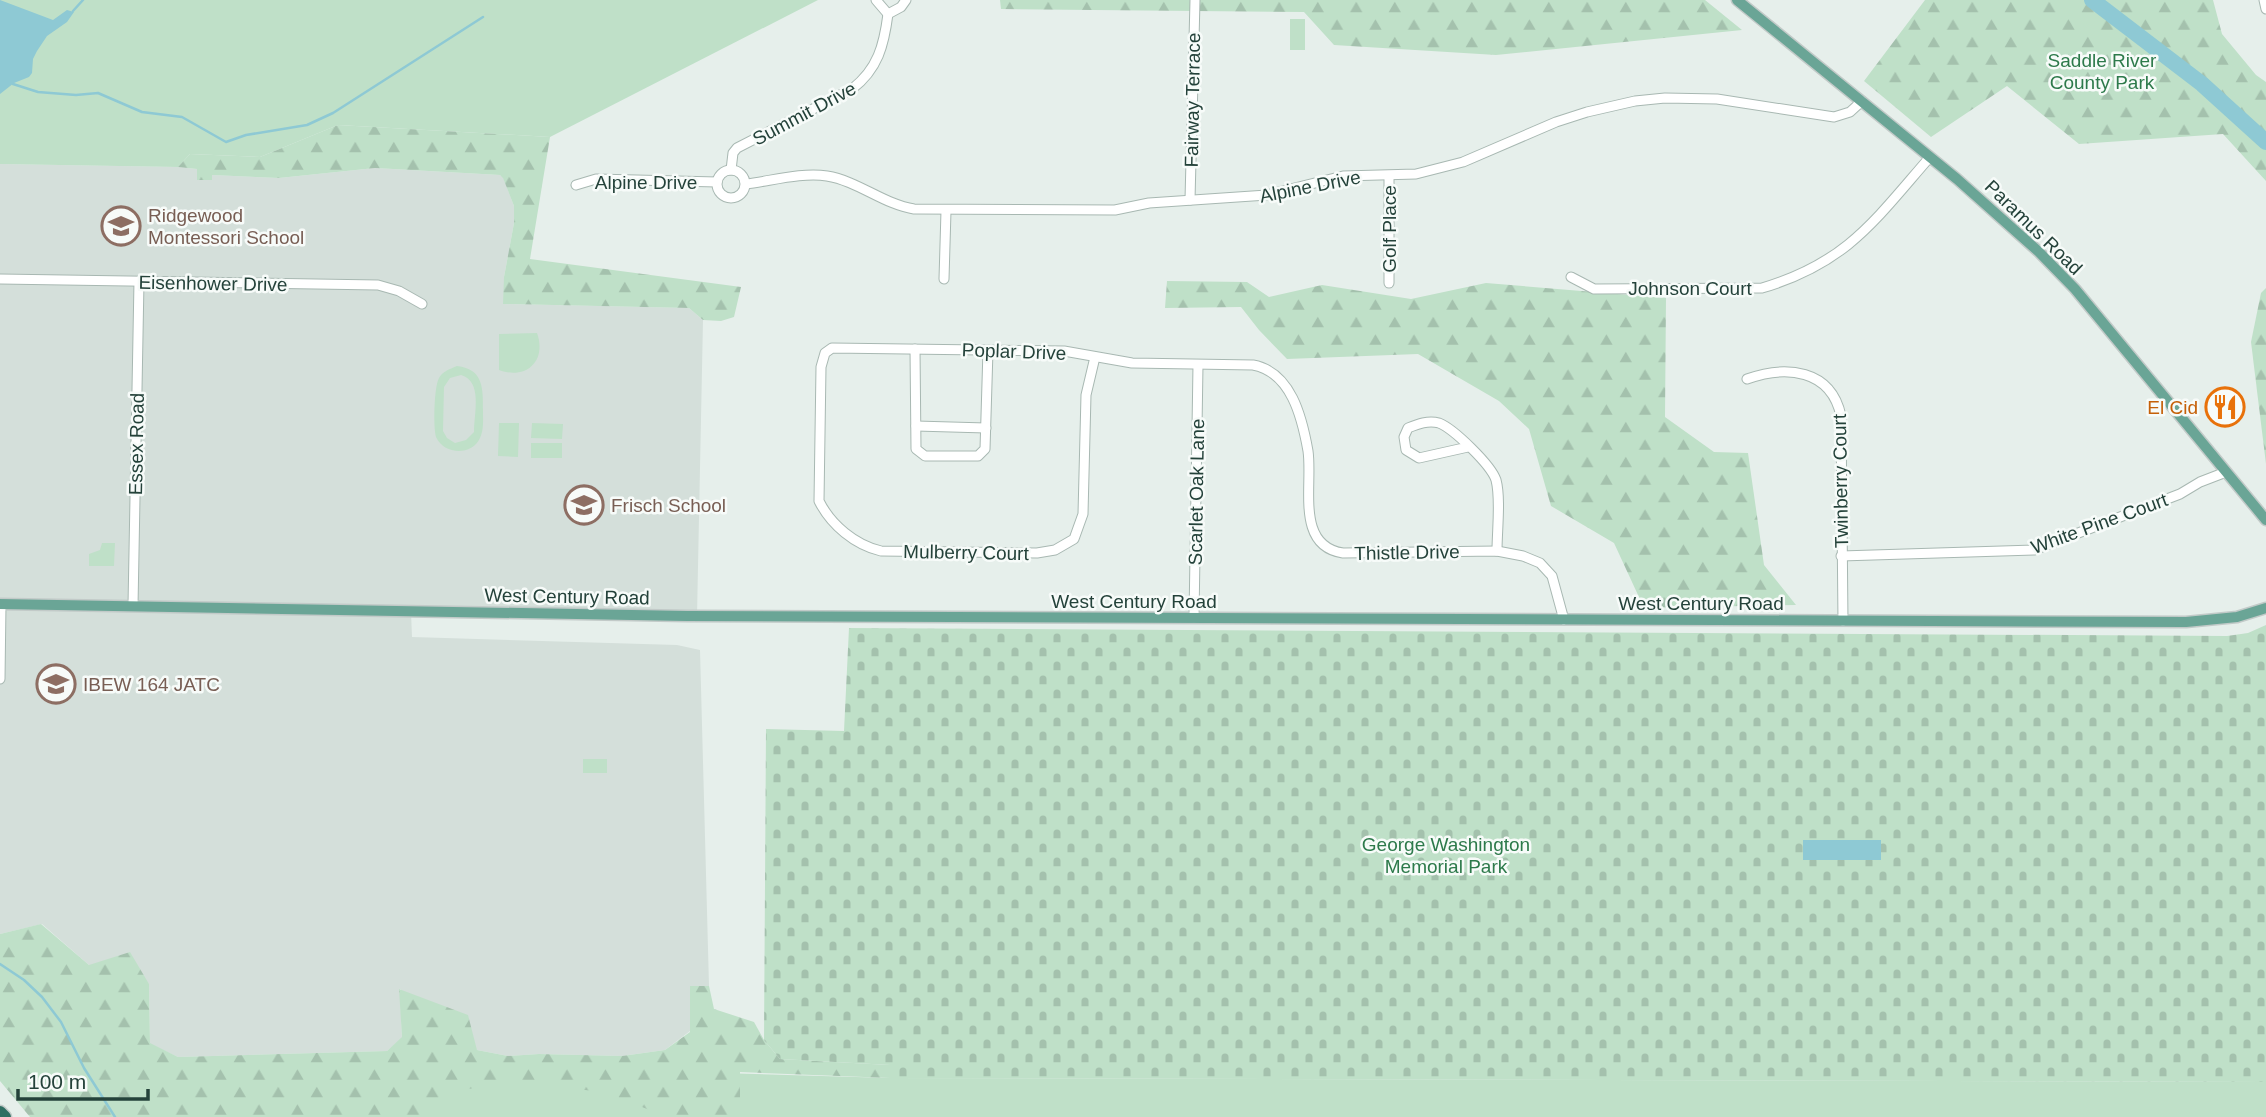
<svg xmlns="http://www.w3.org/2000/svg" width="2266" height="1117" font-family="Arial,sans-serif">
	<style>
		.built { fill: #d4dfda }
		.green { fill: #bfe0c8; fill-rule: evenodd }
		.forest { fill: url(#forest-firs) }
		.cemetery { fill: url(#cemetery-stones) }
		.water { fill: #8ec9d4 }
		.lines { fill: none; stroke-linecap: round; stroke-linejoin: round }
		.stream { stroke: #8ec9d4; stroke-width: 2.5 }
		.river { stroke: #8ec9d4; stroke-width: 16 }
		.minor-casing { stroke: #a8b8b2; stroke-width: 11 }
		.major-casing { stroke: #c2cac8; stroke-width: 13 }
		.highway-casing { stroke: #c2cac8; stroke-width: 15 }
		.minor { stroke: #fff; stroke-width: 9 }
		.major { stroke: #6aa596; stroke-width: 10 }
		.highway { stroke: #2f6f62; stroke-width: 12 }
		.labels { text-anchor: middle; stroke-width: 5; stroke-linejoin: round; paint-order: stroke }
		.park-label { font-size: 19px; fill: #2d7a4b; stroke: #f7fbf9 }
		.street-label { font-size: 19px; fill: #24423a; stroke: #f7fbf9 }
		.education-label { font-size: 19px; fill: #785e54; stroke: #f7fbf9; text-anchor: start }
		.food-label { font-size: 19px; fill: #c56008; stroke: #f7fbf9; text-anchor: end }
	</style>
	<defs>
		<pattern id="forest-firs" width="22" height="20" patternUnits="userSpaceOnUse" patternTransform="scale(1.75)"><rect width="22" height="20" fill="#bfe0c8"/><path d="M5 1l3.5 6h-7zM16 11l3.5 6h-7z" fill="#a4c1ad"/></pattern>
		<pattern id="cemetery-stones" width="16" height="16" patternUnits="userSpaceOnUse" patternTransform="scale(1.75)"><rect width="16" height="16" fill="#bfe0c8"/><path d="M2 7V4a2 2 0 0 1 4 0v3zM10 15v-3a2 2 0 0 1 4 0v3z" fill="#a4c1ad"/></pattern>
	</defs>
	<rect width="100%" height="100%" fill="#e6efeb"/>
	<path class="built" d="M 0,164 L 178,167 L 197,169 L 198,180 L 212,175 L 279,178 L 375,168 L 500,175 L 503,177 L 514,206 L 514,223 L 504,277 L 504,304 L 689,308 L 703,320 L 697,616 L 411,612 L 412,637 L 677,645 L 700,650 L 709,986 L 690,987 L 690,1031 L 665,1050 L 622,1056 L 539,1054 L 508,1056 L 477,1050 L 400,989 L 402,1038 L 387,1051 L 178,1057 L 150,1044 L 149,984 L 89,965 L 42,924 L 0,934 Z"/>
	<g class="green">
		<path d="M 0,0 L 818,0 L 550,137 L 338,125 L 260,157 L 190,154 L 178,167 L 0,164 Z"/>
		<rect x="1290" y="19" width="15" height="31"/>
		<path d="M 537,333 C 547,361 526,380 499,370 L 499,334 Z"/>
		<path d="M 457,366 C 484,369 483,389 483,411 C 483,419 484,430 480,438 C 472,456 444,455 436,437 C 433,428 434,386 439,378 C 443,371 450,369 457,366 ZM 461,375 C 483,381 474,414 474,432 L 466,440 L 455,443 L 447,438 L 443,431 L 444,387 L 450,378 Z"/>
		<path d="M 499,423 L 519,423 L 518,457 L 498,456 Z"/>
		<path d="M 532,423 L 563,424 L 562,439 L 531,438 Z"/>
		<rect x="531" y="443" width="31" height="15"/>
		<path d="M 102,543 L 115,543 L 114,566 L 89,566 L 89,554 L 100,550 Z"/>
		<rect x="583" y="759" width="24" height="14"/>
		<path d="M 405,1064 L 890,1078 L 2266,1082 L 2266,1117 L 396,1117 Z"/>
	</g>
	<g class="forest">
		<path d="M 1000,0 L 1705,0 L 1742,30 L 1496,55 L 1334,45 L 1304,12 L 1001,9 Z"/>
		<path d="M 1925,0 L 2213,0 L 2222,34 L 2256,75 L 2266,82 L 2266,181 L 2223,134 L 2079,144 L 2007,86 L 1931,137 L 1864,81 Z"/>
		<path d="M 338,125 L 550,137 L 530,259 L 741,287 L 734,317 L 721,321 L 703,320 L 689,308 L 503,304 L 504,277 L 514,223 L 514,206 L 503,178 L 500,175 L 375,168 L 279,178 L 212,175 L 212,180 L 197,180 L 197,169 L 178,167 L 190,154 L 260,157 Z"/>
		<path d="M 1167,281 L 1247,282 L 1269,297 L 1322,285 L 1411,299 L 1486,283 L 1666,298 L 1665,417 L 1714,452 L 1748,453 L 1764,565 L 1796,605 L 1644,608 L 1614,543 L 1551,506 L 1529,429 L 1499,401 L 1418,354 L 1287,359 L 1259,330 L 1241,307 L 1165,308 Z"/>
		<path d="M 2266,288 L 2266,464 L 2251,342 L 2261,293 Z"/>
		<path d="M 41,924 L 89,965 L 130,952 L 149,984 L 150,1043 L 178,1057 L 387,1051 L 402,1037 L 399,989 L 468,1015 L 477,1050 L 508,1056 L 539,1054 L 622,1056 L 665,1050 L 690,1032 L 690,986 L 709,986 L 714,1009 L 754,1022 L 764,1040 L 780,1059 L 890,1065 L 890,1078 L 740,1072 L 740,1117 L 667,1117 L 607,1093 L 513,1080 L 454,1092 L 436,1117 L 30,1117 L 0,1081 L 0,934 Z"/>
	</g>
	<path class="cemetery" d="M 2266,625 L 2266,1082 L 890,1078 L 890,1065 L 780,1059 L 764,1040 L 766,729 L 844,731 L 849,628 L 2227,636 L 2248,633 Z"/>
	<g class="water">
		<path d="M 0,0 L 53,20 L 67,10 L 74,12 L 67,22 L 47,36 L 37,51 L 33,59 L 32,73 L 29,77 L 14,83 L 0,94 Z"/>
		<rect x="1803" y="840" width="78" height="20"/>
	</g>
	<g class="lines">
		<g class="stream">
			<path d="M 73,11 L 83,0"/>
			<path d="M 13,84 L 38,92 L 76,95 L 98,93 L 142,112 L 182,117 L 226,142 L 246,135 L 307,125 L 333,113 L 483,17"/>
			<path d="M 0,964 L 24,980 L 42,997 L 61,1022 L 84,1068 L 115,1117"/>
		</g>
		<path class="river" d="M 2092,0 L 2202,84 L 2266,142"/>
		<g class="minor-casing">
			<g id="minor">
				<path d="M 876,0 L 888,14"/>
				<path d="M 2264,0 L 2266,9"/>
				<path d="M 888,14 L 901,7 L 906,0"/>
				<circle cx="731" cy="184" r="14"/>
				<path d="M 731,170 L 733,153 L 737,148 L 852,89 C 878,69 884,45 888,14"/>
				<path d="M 746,184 C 771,181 802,172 827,176 C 858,181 883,204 914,209 L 1115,210 L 1149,203 L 1267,195 L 1343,176 L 1416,174 L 1463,162 L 1556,122 L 1587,112 L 1635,101 L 1665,98 L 1717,99 L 1834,117 L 1850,112 L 1862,101"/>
				<path d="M 576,185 L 596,179 L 717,182"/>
				<path d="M 1190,200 L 1195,0"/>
				<path d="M 1571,277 L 1594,289 L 1762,288 C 1847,263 1875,220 1930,157"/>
				<path d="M 0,279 L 378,285 L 399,291 L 422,304"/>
				<path d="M 944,279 L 946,211"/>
				<path d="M 1389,283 L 1389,176"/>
				<path d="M 915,349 L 916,449 L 925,456 L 978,456 L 985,449 L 988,350"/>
				<path d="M 1095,357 L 1086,395 L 1083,514 L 1074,539 L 1055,550 L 1037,553 L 881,551 C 855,545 831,525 819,501 L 821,367 L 825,353 L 832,348 L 1064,351 L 1132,363 L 1253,365 C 1291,372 1302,417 1308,451 C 1313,485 1295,546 1343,553 L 1497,551 L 1523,556 L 1540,563 L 1552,576 L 1564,620"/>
				<path d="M 1747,379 C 1786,365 1831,369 1841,416 L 1843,621"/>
				<path d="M 916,426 L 986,428"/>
				<path d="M 1468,447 L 1419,458 L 1406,450 L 1404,437 L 1408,428 C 1418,424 1428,420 1439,423 C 1454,429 1491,465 1496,480 C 1501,499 1497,530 1497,551"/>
				<path d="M 1841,556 L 2034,550 L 2180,494 L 2200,482 L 2226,472"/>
				<path d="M 133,606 L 139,281"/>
				<path d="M 1194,618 L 1198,365"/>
				<path d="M 0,679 L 1,604"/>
			</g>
		</g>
		<g class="major-casing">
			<g id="major">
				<path d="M 1737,0 L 1957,179 L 2039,252 L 2075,289 L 2266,520"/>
				<path d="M 0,604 L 687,616 L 2186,622 L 2237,617 L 2266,608"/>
			</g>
		</g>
		<g class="highway-casing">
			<path id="highway" d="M 0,1112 L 5,1117"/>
		</g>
		<use href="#minor" class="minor"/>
		<use href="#major" class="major"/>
		<use href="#highway" class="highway"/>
	</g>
	<defs>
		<g id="school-ring" transform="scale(2.0125)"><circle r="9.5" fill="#f7fbf9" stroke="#8d6e63" stroke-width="1.5"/><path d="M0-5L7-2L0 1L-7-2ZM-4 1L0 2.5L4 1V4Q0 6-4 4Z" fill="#8d6e63"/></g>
		<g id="restaurant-ring" transform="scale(2.0125)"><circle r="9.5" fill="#f7fbf9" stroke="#e8710a" stroke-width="1.5"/><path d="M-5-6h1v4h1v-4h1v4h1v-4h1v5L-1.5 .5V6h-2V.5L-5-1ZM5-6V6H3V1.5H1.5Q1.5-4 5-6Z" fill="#e8710a"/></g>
	</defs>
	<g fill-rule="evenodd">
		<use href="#school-ring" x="121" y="226"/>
		<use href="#restaurant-ring" x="2225" y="407"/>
		<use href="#school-ring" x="584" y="505"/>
		<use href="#school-ring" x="56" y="684"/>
	</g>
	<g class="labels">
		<g class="park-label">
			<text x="2102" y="67">Saddle River<tspan x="2102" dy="22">County Park</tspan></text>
			<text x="1446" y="851">George Washington<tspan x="1446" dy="22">Memorial Park</tspan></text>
		</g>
		<g class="street-label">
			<text transform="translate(1192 100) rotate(-89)" y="7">Fairway Terrace</text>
			<text transform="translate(804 113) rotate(-28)" y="7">Summit Drive</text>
			<text x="646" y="189">Alpine Drive</text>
			<text transform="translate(1310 186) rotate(-11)" y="7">Alpine Drive</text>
			<text transform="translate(2034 227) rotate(44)" y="7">Paramus Road</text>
			<text transform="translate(1389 229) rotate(-90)" y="7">Golf Place</text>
			<text transform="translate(213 283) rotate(1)" y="7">Eisenhower Drive</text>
			<text x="1690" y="295">Johnson Court</text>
			<text transform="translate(1014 351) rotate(2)" y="7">Poplar Drive</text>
			<text transform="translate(136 444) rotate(-89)" y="7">Essex Road</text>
			<text transform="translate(1840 481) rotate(-91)" y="7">Twinberry Court</text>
			<text transform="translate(1196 492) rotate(-89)" y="7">Scarlet Oak Lane</text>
			<text transform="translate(2099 523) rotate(-20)" y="7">White Pine Court</text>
			<text transform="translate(966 552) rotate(1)" y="7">Mulberry Court</text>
			<text transform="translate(1407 552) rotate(-1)" y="7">Thistle Drive</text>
			<text transform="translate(567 596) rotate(1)" y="7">West Century Road</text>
			<text x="1134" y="608">West Century Road</text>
			<text x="1701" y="610">West Century Road</text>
		</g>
		<g class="education-label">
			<text x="148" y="222">Ridgewood<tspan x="148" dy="22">Montessori School</tspan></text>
			<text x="611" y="512">Frisch School</text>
			<text x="83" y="691">IBEW 164 JATC</text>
		</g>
		<g class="food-label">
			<text x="2198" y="414">El Cid</text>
		</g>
	</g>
	<path d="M18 1089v10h130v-10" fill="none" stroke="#24423a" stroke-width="3.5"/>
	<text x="28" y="1089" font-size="21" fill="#24423a" stroke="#f7fbf9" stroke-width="5" paint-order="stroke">100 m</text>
</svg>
